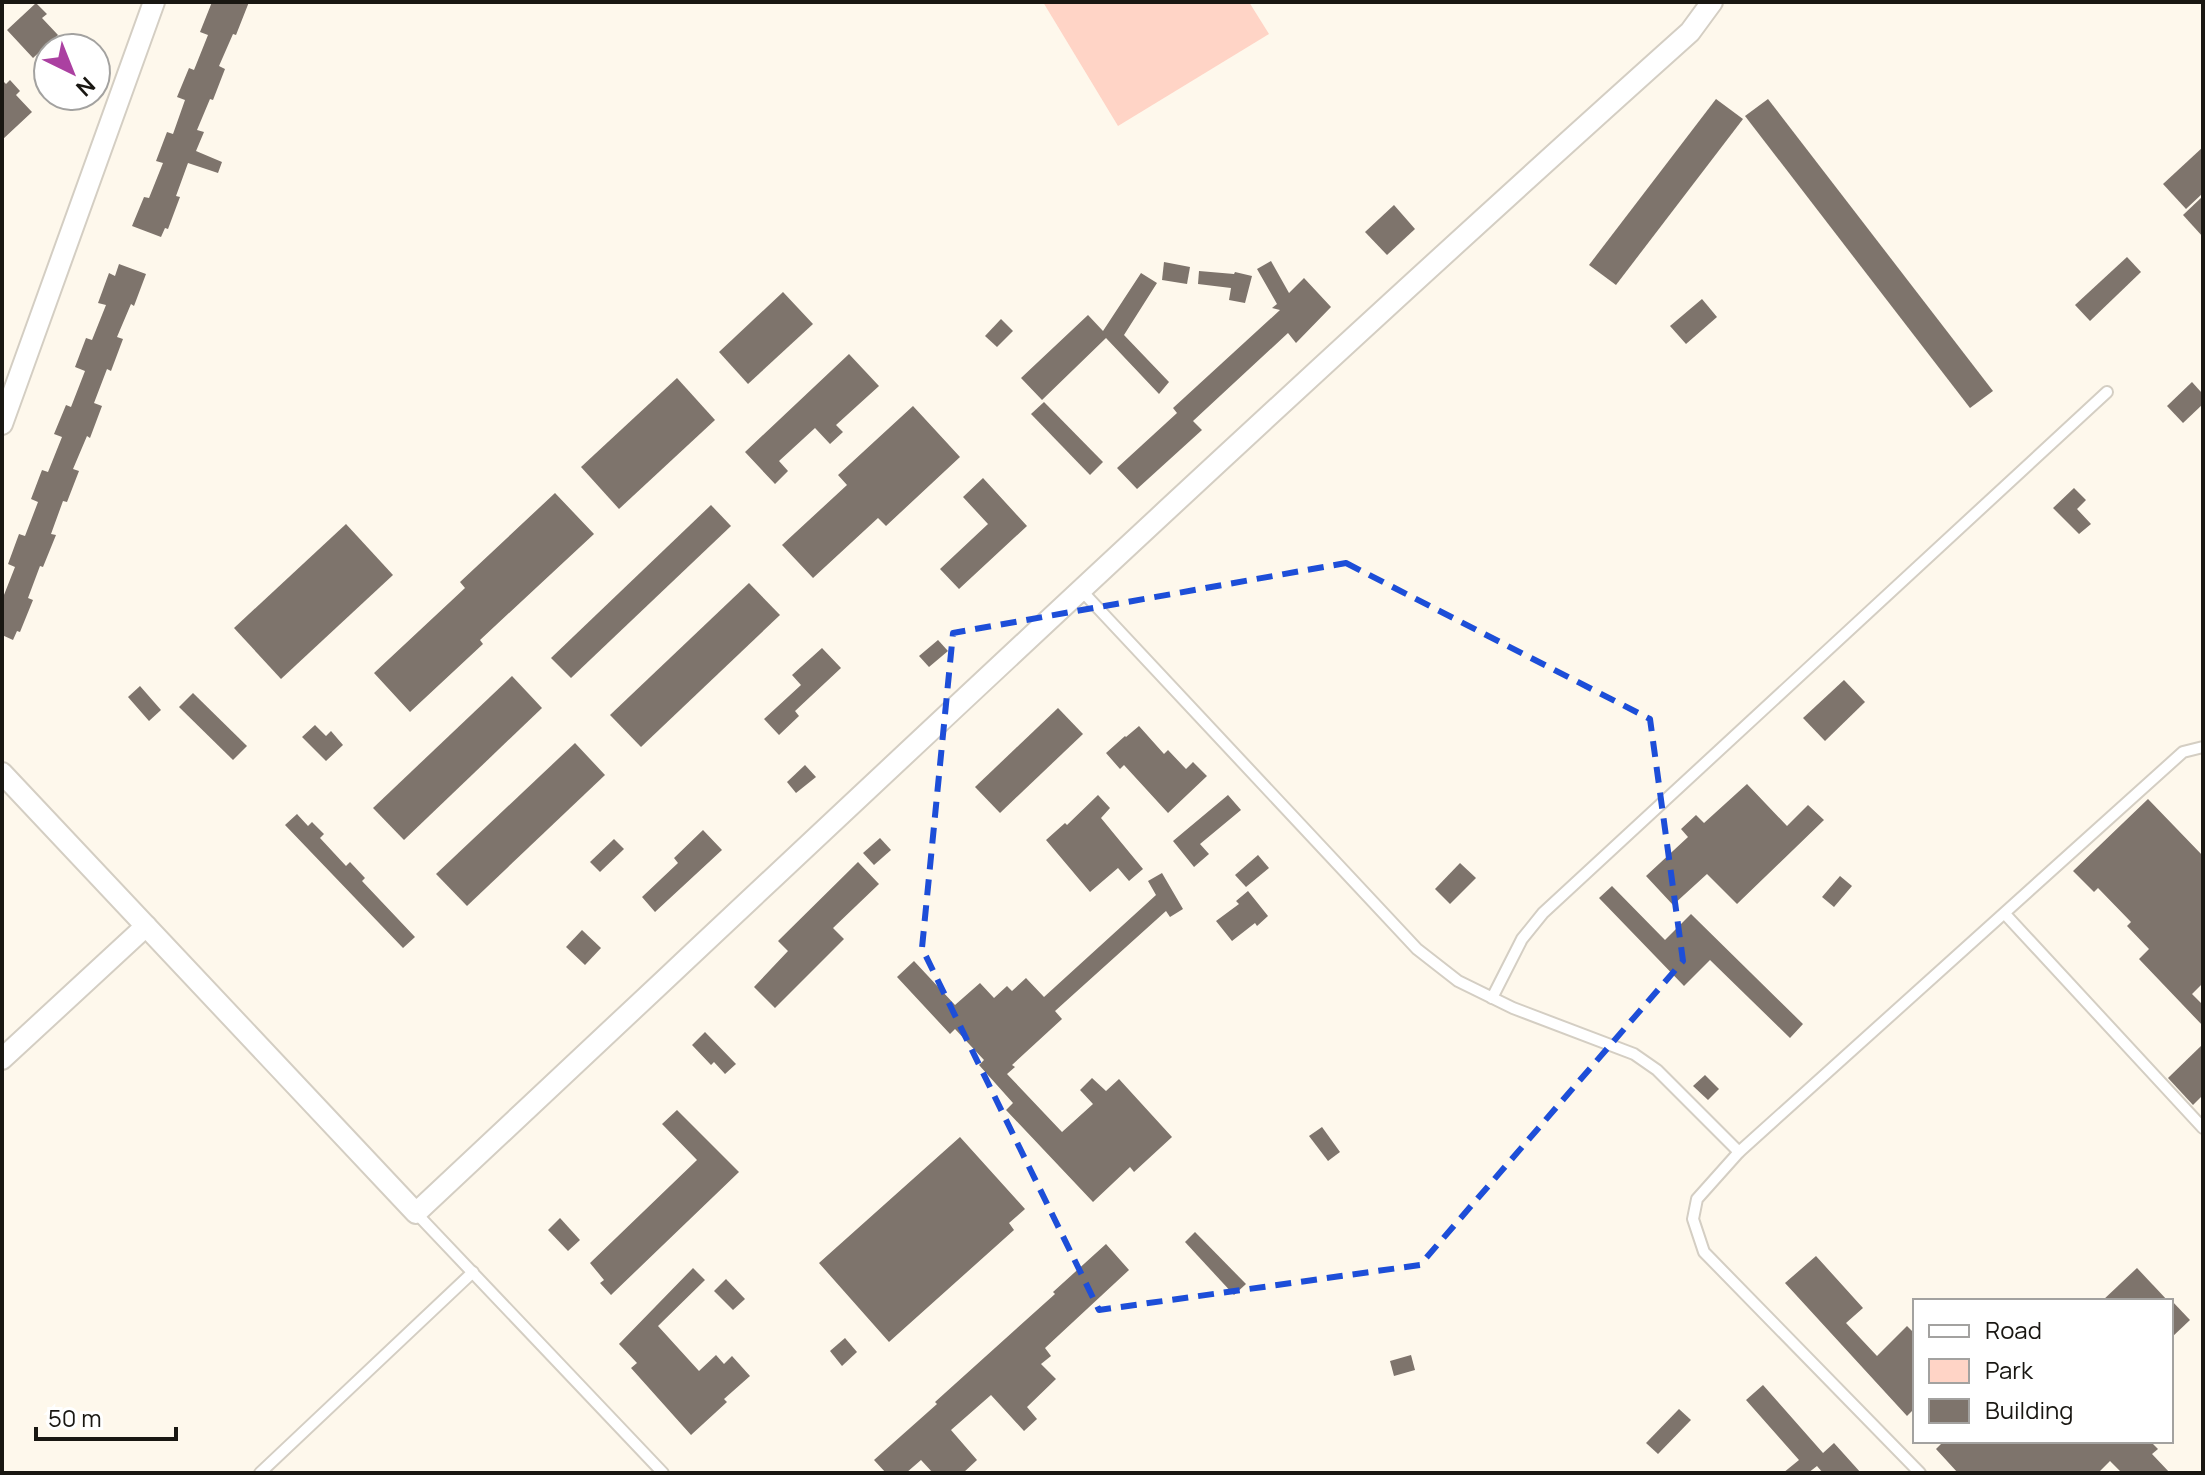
<svg xmlns="http://www.w3.org/2000/svg" width="2205" height="1475" font-family="Manrope,sans-serif">
	<style>
		.green { fill: #ffd4c6 }
		.building { fill: #7e746c }
		.lines { fill: none; stroke-linecap: round; stroke-linejoin: round }
		.service-casing { stroke: #d4cec3; stroke-width: 14 }
		.minor-casing { stroke: #d4cec3; stroke-width: 24 }
		.service { stroke: #fff; stroke-width: 10 }
		.minor { stroke: #fff; stroke-width: 20 }
		.marked { fill: none; stroke: #1d4ed8; stroke-width: 6; stroke-dasharray: 16 10; stroke-linejoin: round }
	</style>
	<rect width="100%" height="100%" fill="#fef8ec"/>
	<path class="green" d="M 1043,2 L 1249,2 L 1269,34 L 1118,126 Z"/>
	<g class="building">
		<path d="M 212,2 L 249,2 L 236,35 L 233,34 L 219,66 L 225,69 L 213,100 L 210,99 L 197,130 L 204,132 L 196,151 L 222,162 L 218,173 L 188,163 L 176,196 L 180,197 L 168,229 L 165,228 L 161,237 L 132,226 L 144,197 L 149,198 L 163,163 L 156,161 L 167,132 L 173,134 L 185,100 L 177,97 L 189,68 L 194,70 L 208,35 L 200,32 Z"/>
		<path d="M 36,3 L 47,14 L 42,18 L 58,35 L 33,58 L 7,30 Z"/>
		<path d="M 2,80 L 6,84 L 10,80 L 20,91 L 16,95 L 32,112 L 2,140 Z"/>
		<path d="M 1716,99 L 1743,119 L 1616,285 L 1589,265 Z"/>
		<path d="M 1768,99 L 1993,391 L 1970,408 L 1745,116 Z"/>
		<path d="M 2203,147 L 2203,193 L 2186,209 L 2163,184 Z"/>
		<path d="M 2203,196 L 2203,237 L 2183,215 Z"/>
		<path d="M 1394,205 L 1415,229 L 1387,255 L 1365,232 Z"/>
		<path d="M 2127,257 L 2141,272 L 2090,321 L 2075,305 Z"/>
		<path d="M 1271,261 L 1289,293 L 1304,278 L 1331,307 L 1296,343 L 1288,333 L 1193,421 L 1202,430 L 1137,489 L 1117,468 L 1177,413 L 1173,408 L 1280,310 L 1272,308 L 1277,304 L 1257,269 Z"/>
		<path d="M 1164,262 L 1190,267 L 1187,284 L 1162,280 Z"/>
		<path d="M 119,264 L 146,274 L 134,306 L 131,304 L 117,337 L 123,339 L 111,371 L 107,369 L 94,403 L 102,406 L 90,438 L 87,436 L 73,469 L 79,471 L 67,502 L 63,501 L 51,534 L 56,535 L 43,567 L 40,566 L 28,598 L 33,600 L 20,632 L 17,631 L 13,640 L 2,635 L 2,600 L 15,567 L 8,564 L 19,534 L 25,536 L 38,502 L 31,499 L 42,470 L 48,472 L 62,437 L 54,434 L 66,405 L 71,407 L 85,371 L 75,367 L 86,338 L 92,340 L 106,305 L 98,303 L 109,273 L 115,276 Z"/>
		<path d="M 1199,271 L 1234,274 L 1235,272 L 1252,276 L 1245,303 L 1229,300 L 1231,288 L 1198,284 Z"/>
		<path d="M 1141,273 L 1157,283 L 1124,335 L 1169,382 L 1159,394 L 1106,338 L 1042,400 L 1021,378 L 1088,315 L 1103,331 Z"/>
		<path d="M 783,292 L 813,324 L 748,384 L 719,352 Z"/>
		<path d="M 1702,299 L 1717,317 L 1686,344 L 1670,326 Z"/>
		<path d="M 1001,319 L 1013,331 L 997,347 L 985,336 Z"/>
		<path d="M 849,354 L 879,386 L 836,425 L 843,432 L 830,444 L 815,428 L 779,461 L 788,471 L 775,484 L 745,452 Z"/>
		<path d="M 677,378 L 715,420 L 619,509 L 581,467 Z"/>
		<path d="M 2192,382 L 2201,392 L 2203,404 L 2183,423 L 2167,406 Z"/>
		<path d="M 1044,402 L 1103,462 L 1090,475 L 1031,414 Z"/>
		<path d="M 913,406 L 960,457 L 886,526 L 878,518 L 813,578 L 782,545 L 847,485 L 838,475 Z"/>
		<path d="M 983,478 L 1027,526 L 959,589 L 940,569 L 988,524 L 963,497 Z"/>
		<path d="M 2074,488 L 2086,500 L 2077,509 L 2091,524 L 2079,534 L 2053,508 Z"/>
		<path d="M 555,493 L 594,534 L 480,640 L 483,644 L 410,712 L 374,673 L 465,588 L 460,582 Z"/>
		<path d="M 711,505 L 731,526 L 571,678 L 551,658 Z"/>
		<path d="M 346,524 L 393,575 L 281,679 L 234,628 Z"/>
		<path d="M 749,583 L 780,615 L 641,747 L 610,715 Z"/>
		<path d="M 938,640 L 948,651 L 929,667 L 919,656 Z"/>
		<path d="M 822,648 L 841,668 L 795,711 L 799,716 L 779,735 L 764,719 L 801,685 L 792,675 Z"/>
		<path d="M 512,676 L 542,708 L 404,840 L 373,808 Z"/>
		<path d="M 1844,680 L 1865,702 L 1825,741 L 1803,718 Z"/>
		<path d="M 140,686 L 161,710 L 149,721 L 128,697 Z"/>
		<path d="M 193,693 L 247,746 L 233,760 L 179,707 Z"/>
		<path d="M 1058,708 L 1083,734 L 1000,813 L 975,787 Z"/>
		<path d="M 315,725 L 326,736 L 331,731 L 343,745 L 326,761 L 302,737 Z"/>
		<path d="M 1139,726 L 1164,754 L 1168,750 L 1186,769 L 1193,762 L 1207,776 L 1168,813 L 1124,765 L 1120,769 L 1106,753 L 1125,736 L 1126,737 Z"/>
		<path d="M 575,743 L 605,775 L 467,906 L 436,874 Z"/>
		<path d="M 805,765 L 816,777 L 796,793 L 787,782 Z"/>
		<path d="M 1747,784 L 1787,826 L 1808,805 L 1824,820 L 1737,904 L 1707,874 L 1673,905 L 1646,876 L 1688,837 L 1681,829 L 1696,815 L 1704,823 Z"/>
		<path d="M 1098,795 L 1110,808 L 1101,818 L 1143,869 L 1129,881 L 1118,868 L 1090,892 L 1046,840 L 1065,823 L 1067,825 Z"/>
		<path d="M 1228,795 L 1241,810 L 1200,844 L 1209,854 L 1194,867 L 1173,841 Z"/>
		<path d="M 2148,799 L 2203,856 L 2203,983 L 2192,994 L 2203,1005 L 2203,1026 L 2139,959 L 2149,949 L 2127,926 L 2131,922 L 2098,888 L 2094,892 L 2073,871 Z"/>
		<path d="M 297,814 L 308,826 L 312,822 L 324,834 L 320,838 L 346,866 L 350,862 L 365,878 L 362,881 L 415,937 L 403,948 L 285,825 Z"/>
		<path d="M 703,830 L 722,850 L 655,912 L 642,897 L 678,863 L 674,858 Z"/>
		<path d="M 880,838 L 891,850 L 874,865 L 863,853 Z"/>
		<path d="M 614,839 L 624,849 L 600,872 L 590,862 Z"/>
		<path d="M 1258,855 L 1269,868 L 1246,887 L 1235,875 Z"/>
		<path d="M 858,862 L 879,884 L 833,928 L 844,939 L 775,1008 L 754,987 L 788,951 L 778,941 Z"/>
		<path d="M 1460,863 L 1476,878 L 1450,904 L 1435,889 Z"/>
		<path d="M 1162,873 L 1183,909 L 1170,917 L 1166,911 L 1055,1011 L 1062,1019 L 1012,1065 L 1015,1067 L 1007,1074 L 1062,1132 L 1093,1104 L 1080,1090 L 1092,1078 L 1106,1091 L 1119,1079 L 1172,1137 L 1134,1172 L 1130,1167 L 1093,1202 L 1006,1110 L 1013,1103 L 979,1065 L 984,1060 L 955,1029 L 950,1034 L 897,977 L 914,961 L 955,1005 L 980,983 L 994,998 L 1007,986 L 1012,991 L 1026,978 L 1044,997 L 1156,895 L 1148,881 Z"/>
		<path d="M 1840,876 L 1852,886 L 1834,907 L 1822,897 Z"/>
		<path d="M 1612,886 L 1665,940 L 1691,914 L 1803,1024 L 1790,1038 L 1710,960 L 1684,986 L 1599,898 Z"/>
		<path d="M 1248,891 L 1268,916 L 1257,926 L 1255,923 L 1232,941 L 1216,921 L 1239,904 L 1236,901 Z"/>
		<path d="M 582,930 L 601,948 L 585,965 L 566,947 Z"/>
		<path d="M 705,1032 L 736,1064 L 725,1074 L 714,1062 L 711,1065 L 692,1045 Z"/>
		<path d="M 2203,1044 L 2203,1095 L 2193,1105 L 2168,1078 Z"/>
		<path d="M 1705,1075 L 1719,1089 L 1708,1100 L 1693,1086 Z"/>
		<path d="M 677,1110 L 739,1172 L 611,1295 L 600,1283 L 604,1280 L 590,1263 L 697,1160 L 662,1124 Z"/>
		<path d="M 1322,1127 L 1340,1152 L 1328,1161 L 1309,1136 Z"/>
		<path d="M 960,1137 L 1025,1209 L 1009,1223 L 1014,1230 L 889,1342 L 819,1263 Z"/>
		<path d="M 560,1218 L 580,1240 L 568,1251 L 548,1230 Z"/>
		<path d="M 1195,1232 L 1246,1284 L 1234,1295 L 1185,1242 Z"/>
		<path d="M 1106,1244 L 1129,1270 L 1045,1348 L 1051,1356 L 1041,1364 L 1056,1379 L 1027,1407 L 1037,1419 L 1024,1431 L 991,1395 L 951,1430 L 977,1460 L 963,1473 L 933,1473 L 921,1460 L 906,1473 L 886,1473 L 874,1460 L 937,1404 L 935,1402 L 1055,1294 L 1053,1292 Z"/>
		<path d="M 1816,1256 L 1863,1308 L 1846,1323 L 1877,1356 L 1907,1326 L 1915,1334 L 1915,1408 L 1907,1416 L 1785,1283 Z"/>
		<path d="M 693,1268 L 705,1280 L 658,1326 L 699,1371 L 716,1355 L 724,1364 L 732,1356 L 750,1376 L 724,1399 L 727,1402 L 691,1435 L 631,1368 L 637,1363 L 619,1344 Z"/>
		<path d="M 2137,1268 L 2168,1301 L 2102,1301 Z"/>
		<path d="M 726,1279 L 745,1299 L 733,1310 L 714,1291 Z"/>
		<path d="M 2171,1300 L 2190,1320 L 2171,1338 Z"/>
		<path d="M 845,1338 L 857,1352 L 842,1366 L 830,1351 Z"/>
		<path d="M 1411,1355 L 1415,1370 L 1394,1376 L 1390,1361 Z"/>
		<path d="M 1763,1385 L 1823,1453 L 1834,1443 L 1861,1473 L 1823,1473 L 1817,1466 L 1808,1473 L 1783,1473 L 1799,1460 L 1746,1400 Z"/>
		<path d="M 1679,1409 L 1691,1420 L 1658,1454 L 1646,1443 Z"/>
		<path d="M 1944,1441 L 2150,1441 L 2158,1449 L 2152,1454 L 2170,1473 L 2122,1473 L 2110,1461 L 2098,1473 L 1958,1473 L 1936,1449 Z"/>
	</g>
	<g class="lines">
		<g class="service-casing">
			<g id="service">
				<path d="M 1081,590 L 1417,949 L 1458,981 L 1513,1008 L 1634,1054 L 1657,1070 L 1739,1152"/>
				<path d="M 2005,914 L 2203,1128"/>
				<path d="M 1492,998 L 1522,939 L 1543,913 L 2107,392"/>
				<path d="M 416,1213 L 663,1473"/>
				<path d="M 260,1473 L 473,1272"/>
				<path d="M 1920,1473 L 1704,1252 L 1693,1219 L 1697,1199 L 1739,1152 L 2183,752 L 2203,747"/>
			</g>
		</g>
		<g class="minor-casing">
			<g id="minor">
				<path d="M 2,424 L 154,2"/>
				<path d="M 2,773 L 416,1213 C 839,817 1259,418 1690,32 L 1712,2"/>
				<path d="M 2,1059 L 146,926"/>
			</g>
		</g>
		<use href="#service" class="service"/>
		<use href="#minor" class="minor"/>
	</g>
	<path class="marked" d="M 1346,563 L 1650,719 L 1683,961 L 1420,1265 L 1099,1310 L 922,948 L 953,633 Z"/>
	<rect width="2205" height="1475" fill="none" stroke="#191712" stroke-width="8"/>
	<rect x="1913" y="1299" width="260" height="144" fill="#ffffff" stroke="#a3a2a0" stroke-width="2"/>
	<rect x="1929" y="1325" width="40" height="12" fill="#ffffff" stroke="#a3a2a0" stroke-width="2"/>
	<text x="1985" y="1339" font-size="24" fill="#191712">Road</text>
	<rect x="1929" y="1359" width="40" height="24" fill="#ffd4c6" stroke="#a3a2a0" stroke-width="2"/>
	<text x="1985" y="1379" font-size="24" fill="#191712">Park</text>
	<rect x="1929" y="1399" width="40" height="24" fill="#7e746c" stroke="#a3a2a0" stroke-width="2"/>
	<text x="1985" y="1419" font-size="24" fill="#191712">Building</text>
	<g transform="translate(72 72) rotate(137)"><circle r="38" fill="#ffffff" stroke="#a3a2a0" stroke-width="2"/>
	<path d="M0-6L14 30L0 20L-14 30Z" fill="#ab40a1"/>
	<text y="-12" font-size="22" font-weight="bold" text-anchor="middle" fill="#191712">N</text>
	</g>
	<path d="M36 1427v12h140v-12" fill="none" stroke="#191712" stroke-width="4"/>
	<text x="48" y="1427" font-size="24" fill="#191712" stroke="#ffffff" stroke-width="6" paint-order="stroke">50 m</text>
</svg>
